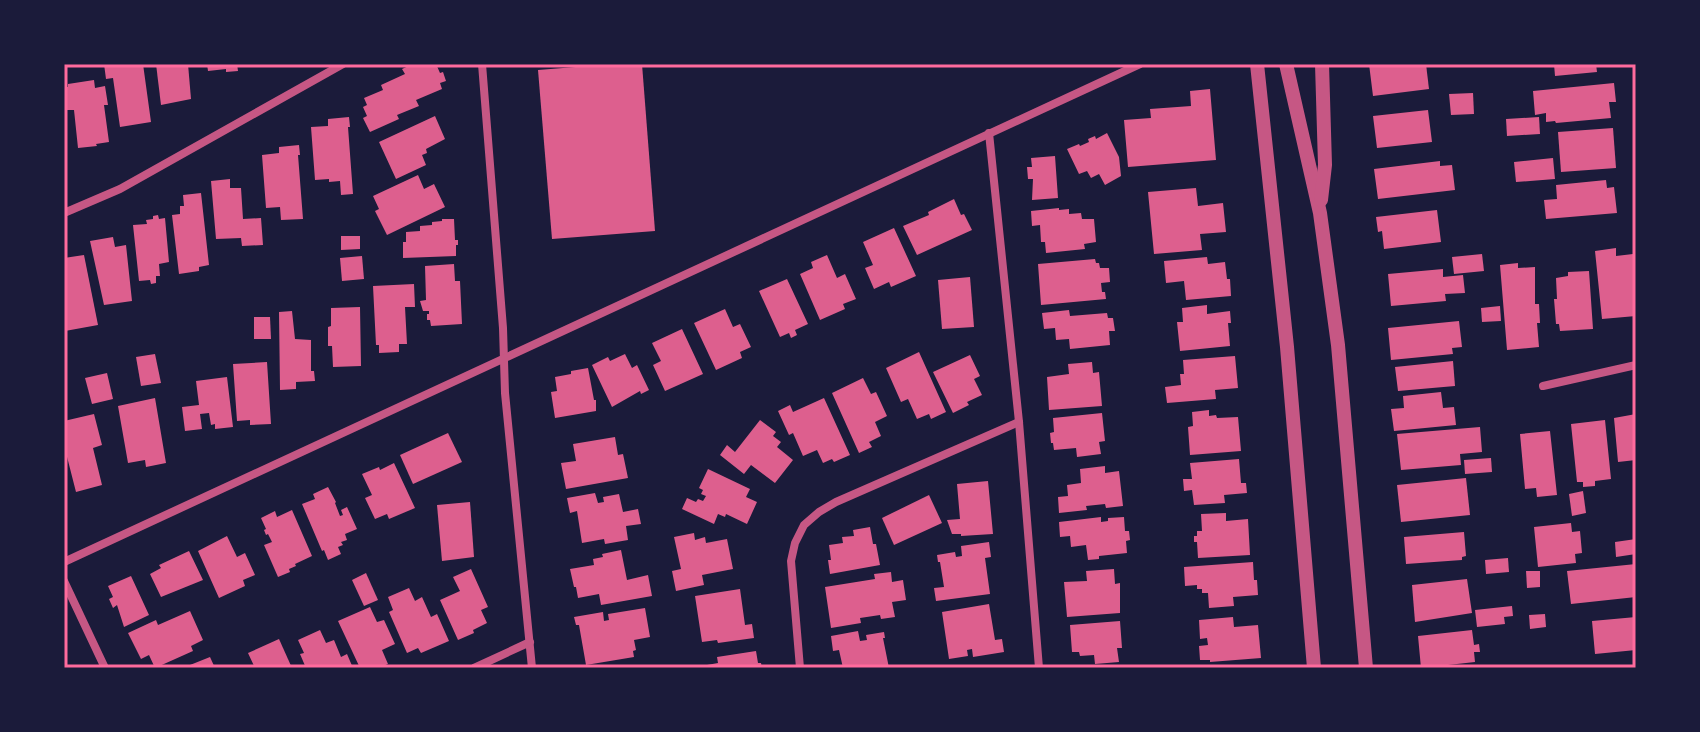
<svg xmlns="http://www.w3.org/2000/svg" width="1700" height="732" font-family="Arial,sans-serif">
	<style>
		.building { fill: #dd5f8e }
		.lines { fill: none; stroke-linecap: round; stroke-linejoin: round }
		.minor { stroke: #c65784; stroke-width: 8 }
		.tertiary { stroke: #c65784; stroke-width: 14 }
		.neatline { fill: none; stroke: #ff6b9d; stroke-width: 3 }
	</style>
	<rect width="100%" height="100%" fill="#1b1b3a"/>
	<g class="building">
		<path d="M 104,64 L 143,64 L 151,122 L 120,127 L 113,78 L 106,79 Z"/>
		<path d="M 156,64 L 188,64 L 191,99 L 161,105 Z"/>
		<path d="M 207,64 L 237,64 L 238,71 L 226,72 L 226,69 L 208,71 Z"/>
		<path d="M 413,64 L 436,64 L 440,73 L 443,72 L 446,81 L 440,83 L 442,89 L 416,100 L 419,106 L 397,115 L 399,119 L 370,132 L 363,118 L 367,116 L 363,107 L 367,105 L 364,98 L 383,90 L 381,85 L 405,74 L 402,69 Z"/>
		<path d="M 613,64 L 642,64 L 655,231 L 552,239 L 538,70 Z"/>
		<path d="M 1369,64 L 1426,64 L 1429,89 L 1373,96 Z"/>
		<path d="M 1554,64 L 1596,64 L 1597,72 L 1555,76 Z"/>
		<path d="M 94,80 L 95,88 L 105,86 L 108,105 L 104,105 L 109,142 L 96,144 L 97,146 L 78,148 L 74,110 L 64,110 L 64,87 L 68,87 L 68,84 Z"/>
		<path d="M 1614,83 L 1616,102 L 1609,102 L 1611,118 L 1556,123 L 1555,121 L 1546,122 L 1546,113 L 1535,115 L 1533,91 Z"/>
		<path d="M 1210,89 L 1216,160 L 1128,167 L 1124,120 L 1151,118 L 1150,109 L 1191,106 L 1190,91 Z"/>
		<path d="M 1473,93 L 1474,114 L 1451,115 L 1449,94 Z"/>
		<path d="M 1428,110 L 1432,142 L 1377,148 L 1373,116 Z"/>
		<path d="M 435,116 L 445,139 L 426,149 L 427,153 L 422,155 L 426,165 L 396,179 L 379,142 Z"/>
		<path d="M 349,117 L 350,127 L 348,127 L 353,194 L 341,195 L 340,181 L 329,182 L 329,179 L 315,180 L 311,127 L 328,126 L 328,119 Z"/>
		<path d="M 1539,117 L 1540,134 L 1507,136 L 1506,119 Z"/>
		<path d="M 1613,128 L 1616,168 L 1561,172 L 1558,132 Z"/>
		<path d="M 1107,133 L 1119,157 L 1121,176 L 1105,185 L 1099,174 L 1091,178 L 1087,171 L 1079,174 L 1067,149 L 1079,144 L 1080,146 L 1089,142 L 1088,139 L 1095,136 L 1096,139 Z"/>
		<path d="M 299,145 L 300,155 L 298,155 L 303,219 L 281,220 L 280,207 L 266,208 L 262,155 L 279,153 L 279,147 Z"/>
		<path d="M 1055,156 L 1058,198 L 1032,200 L 1033,179 L 1028,179 L 1027,167 L 1032,167 L 1031,158 Z"/>
		<path d="M 1553,158 L 1555,179 L 1516,182 L 1514,162 Z"/>
		<path d="M 1440,161 L 1440,166 L 1452,165 L 1455,190 L 1378,199 L 1374,169 Z"/>
		<path d="M 418,175 L 424,189 L 434,184 L 445,207 L 387,235 L 375,211 L 379,209 L 373,196 Z"/>
		<path d="M 230,179 L 230,188 L 241,188 L 243,219 L 261,218 L 263,245 L 242,246 L 241,238 L 216,239 L 211,181 Z"/>
		<path d="M 1606,180 L 1607,188 L 1614,187 L 1617,213 L 1546,219 L 1544,200 L 1557,199 L 1556,185 Z"/>
		<path d="M 1196,188 L 1198,206 L 1223,203 L 1226,232 L 1200,234 L 1202,250 L 1154,254 L 1148,192 Z"/>
		<path d="M 201,193 L 209,265 L 199,267 L 199,271 L 179,274 L 172,215 L 180,214 L 180,206 L 184,206 L 183,195 Z"/>
		<path d="M 954,199 L 961,215 L 964,214 L 972,230 L 917,255 L 903,226 L 929,215 L 928,212 Z"/>
		<path d="M 1059,208 L 1059,210 L 1069,209 L 1069,214 L 1081,213 L 1082,219 L 1094,219 L 1096,242 L 1084,244 L 1085,249 L 1046,253 L 1045,242 L 1041,242 L 1040,225 L 1032,226 L 1031,211 Z"/>
		<path d="M 1437,210 L 1441,242 L 1384,249 L 1382,231 L 1378,232 L 1376,217 Z"/>
		<path d="M 158,215 L 159,219 L 165,218 L 169,262 L 159,264 L 160,276 L 156,276 L 156,283 L 151,284 L 150,280 L 139,281 L 133,225 L 147,224 L 146,220 L 153,219 L 153,216 Z"/>
		<path d="M 442,219 L 454,219 L 455,240 L 458,240 L 458,245 L 456,245 L 456,256 L 403,258 L 403,242 L 406,242 L 406,232 L 420,231 L 420,226 L 432,225 L 432,222 L 442,221 Z"/>
		<path d="M 894,228 L 916,276 L 891,287 L 889,282 L 874,289 L 865,268 L 873,265 L 863,242 Z"/>
		<path d="M 341,236 L 360,236 L 360,249 L 341,250 Z"/>
		<path d="M 113,237 L 115,247 L 126,245 L 132,301 L 104,305 L 90,241 Z"/>
		<path d="M 1616,248 L 1616,256 L 1633,254 L 1636,279 L 1636,316 L 1602,319 L 1595,251 Z"/>
		<path d="M 1482,254 L 1484,271 L 1454,274 L 1452,257 Z"/>
		<path d="M 84,255 L 98,325 L 65,331 L 64,258 Z"/>
		<path d="M 827,255 L 837,278 L 845,274 L 856,299 L 843,304 L 845,309 L 820,320 L 800,274 L 813,268 L 811,262 Z"/>
		<path d="M 362,256 L 364,279 L 342,281 L 340,258 Z"/>
		<path d="M 1207,257 L 1208,264 L 1225,262 L 1227,279 L 1230,279 L 1231,296 L 1186,300 L 1184,281 L 1166,283 L 1164,261 Z"/>
		<path d="M 1095,259 L 1096,263 L 1099,263 L 1100,268 L 1109,268 L 1110,282 L 1101,283 L 1102,292 L 1105,292 L 1106,299 L 1041,305 L 1038,264 Z"/>
		<path d="M 1518,263 L 1518,268 L 1535,267 L 1535,304 L 1539,304 L 1540,323 L 1537,323 L 1539,347 L 1507,350 L 1500,265 Z"/>
		<path d="M 454,264 L 455,281 L 460,281 L 462,324 L 431,326 L 430,320 L 427,320 L 427,314 L 429,314 L 429,311 L 423,311 L 420,301 L 426,300 L 425,266 Z"/>
		<path d="M 1443,269 L 1443,277 L 1463,275 L 1465,293 L 1445,294 L 1446,301 L 1391,306 L 1388,274 Z"/>
		<path d="M 1589,271 L 1593,329 L 1560,331 L 1559,324 L 1556,324 L 1554,299 L 1557,299 L 1556,278 L 1568,276 L 1568,272 Z"/>
		<path d="M 970,277 L 974,327 L 942,329 L 938,280 Z"/>
		<path d="M 787,279 L 808,324 L 795,330 L 797,335 L 791,338 L 789,333 L 780,337 L 759,291 Z"/>
		<path d="M 414,284 L 415,307 L 405,307 L 407,344 L 399,344 L 399,352 L 379,353 L 379,345 L 376,345 L 373,286 Z"/>
		<path d="M 1207,305 L 1207,314 L 1230,311 L 1231,323 L 1228,323 L 1230,346 L 1180,351 L 1177,322 L 1183,322 L 1182,308 Z"/>
		<path d="M 1500,306 L 1501,321 L 1482,322 L 1481,308 Z"/>
		<path d="M 360,307 L 361,366 L 333,367 L 332,346 L 328,346 L 328,327 L 331,326 L 331,308 Z"/>
		<path d="M 725,309 L 733,327 L 740,324 L 751,347 L 740,352 L 742,358 L 716,370 L 694,323 Z"/>
		<path d="M 1069,310 L 1070,316 L 1107,313 L 1108,318 L 1113,318 L 1115,331 L 1109,331 L 1110,345 L 1070,349 L 1069,339 L 1056,340 L 1055,328 L 1044,329 L 1042,313 Z"/>
		<path d="M 292,311 L 295,339 L 311,340 L 311,371 L 314,371 L 315,381 L 296,382 L 296,389 L 280,390 L 279,312 Z"/>
		<path d="M 254,317 L 270,317 L 271,339 L 254,339 Z"/>
		<path d="M 1459,321 L 1462,347 L 1452,348 L 1453,354 L 1391,360 L 1388,328 Z"/>
		<path d="M 682,329 L 703,374 L 665,391 L 653,365 L 661,361 L 652,343 Z"/>
		<path d="M 919,352 L 946,412 L 931,419 L 929,414 L 917,419 L 908,399 L 901,402 L 886,368 Z"/>
		<path d="M 155,354 L 161,383 L 141,386 L 136,357 Z"/>
		<path d="M 625,354 L 632,368 L 637,365 L 649,390 L 641,394 L 640,391 L 612,407 L 592,365 L 608,357 L 610,361 Z"/>
		<path d="M 970,355 L 980,376 L 974,379 L 982,395 L 967,402 L 969,405 L 953,413 L 933,372 Z"/>
		<path d="M 1235,356 L 1238,388 L 1215,390 L 1216,399 L 1167,403 L 1165,387 L 1181,385 L 1180,374 L 1184,374 L 1183,360 Z"/>
		<path d="M 1453,361 L 1455,386 L 1398,391 L 1395,367 Z"/>
		<path d="M 267,362 L 271,424 L 250,425 L 250,420 L 237,421 L 233,364 Z"/>
		<path d="M 1092,362 L 1093,373 L 1099,372 L 1102,406 L 1049,410 L 1047,377 L 1069,374 L 1068,364 Z"/>
		<path d="M 588,368 L 594,400 L 596,400 L 596,411 L 555,418 L 551,392 L 557,391 L 555,377 L 571,374 L 571,371 Z"/>
		<path d="M 107,373 L 113,399 L 92,404 L 85,378 Z"/>
		<path d="M 227,377 L 233,427 L 215,429 L 215,424 L 211,425 L 209,413 L 200,414 L 202,429 L 185,431 L 182,407 L 199,405 L 196,381 Z"/>
		<path d="M 863,378 L 871,394 L 876,392 L 887,416 L 875,422 L 881,436 L 869,442 L 872,447 L 859,453 L 832,393 Z"/>
		<path d="M 1441,392 L 1443,408 L 1454,407 L 1456,425 L 1394,431 L 1391,409 L 1404,408 L 1403,396 Z"/>
		<path d="M 155,398 L 166,463 L 146,467 L 145,460 L 128,463 L 118,406 Z"/>
		<path d="M 824,398 L 850,455 L 834,462 L 832,459 L 823,463 L 817,450 L 803,456 L 793,433 L 789,435 L 778,411 L 790,405 L 793,412 Z"/>
		<path d="M 1209,410 L 1209,416 L 1216,415 L 1217,418 L 1238,417 L 1241,451 L 1190,455 L 1188,427 L 1193,426 L 1192,412 Z"/>
		<path d="M 1102,413 L 1105,441 L 1099,442 L 1101,454 L 1077,457 L 1076,448 L 1054,450 L 1053,443 L 1051,443 L 1050,433 L 1054,432 L 1053,418 Z"/>
		<path d="M 94,414 L 102,445 L 93,448 L 102,485 L 76,492 L 64,445 L 64,421 Z"/>
		<path d="M 1636,414 L 1636,460 L 1618,462 L 1614,418 Z"/>
		<path d="M 760,420 L 776,432 L 773,436 L 781,442 L 777,447 L 793,460 L 775,483 L 751,465 L 744,474 L 720,455 L 727,445 L 735,452 Z"/>
		<path d="M 1605,420 L 1611,479 L 1595,481 L 1595,486 L 1583,487 L 1583,482 L 1577,482 L 1571,424 Z"/>
		<path d="M 1480,427 L 1482,452 L 1460,454 L 1461,465 L 1401,470 L 1397,434 Z"/>
		<path d="M 1550,431 L 1557,495 L 1537,497 L 1536,488 L 1525,489 L 1520,434 Z"/>
		<path d="M 448,433 L 462,462 L 413,484 L 400,455 Z"/>
		<path d="M 615,437 L 618,455 L 623,454 L 628,478 L 566,489 L 561,463 L 576,461 L 573,444 Z"/>
		<path d="M 1491,458 L 1492,472 L 1465,474 L 1464,460 Z"/>
		<path d="M 1239,459 L 1241,483 L 1246,483 L 1247,493 L 1224,495 L 1225,503 L 1194,505 L 1192,490 L 1184,491 L 1183,479 L 1192,479 L 1190,463 Z"/>
		<path d="M 394,463 L 415,508 L 389,519 L 387,514 L 375,519 L 365,498 L 372,495 L 362,474 L 379,467 L 380,470 Z"/>
		<path d="M 1105,466 L 1105,473 L 1119,471 L 1123,506 L 1106,508 L 1105,504 L 1086,506 L 1087,510 L 1059,513 L 1058,497 L 1068,496 L 1067,485 L 1081,483 L 1080,469 Z"/>
		<path d="M 708,469 L 750,489 L 746,497 L 757,502 L 747,524 L 726,514 L 725,517 L 718,514 L 714,524 L 682,509 L 687,498 L 696,502 L 698,499 L 703,501 L 706,496 L 701,494 L 703,490 L 699,488 Z"/>
		<path d="M 1466,478 L 1470,515 L 1401,522 L 1397,485 Z"/>
		<path d="M 988,481 L 993,534 L 961,536 L 961,534 L 952,534 L 947,520 L 960,519 L 957,484 Z"/>
		<path d="M 328,487 L 336,502 L 335,503 L 340,516 L 343,515 L 341,510 L 347,507 L 357,529 L 345,534 L 347,540 L 341,542 L 343,545 L 338,547 L 341,554 L 328,560 L 324,550 L 322,551 L 302,504 L 315,499 L 313,494 Z"/>
		<path d="M 1583,491 L 1586,513 L 1572,516 L 1569,494 Z"/>
		<path d="M 595,493 L 598,503 L 604,502 L 603,497 L 619,494 L 623,512 L 638,509 L 641,524 L 626,526 L 628,540 L 605,544 L 604,539 L 582,543 L 577,511 L 570,513 L 567,498 Z"/>
		<path d="M 929,495 L 942,523 L 894,545 L 882,518 Z"/>
		<path d="M 470,502 L 474,557 L 442,561 L 437,505 Z"/>
		<path d="M 292,510 L 312,556 L 295,564 L 296,566 L 289,569 L 290,572 L 278,577 L 264,545 L 272,542 L 268,534 L 266,535 L 264,530 L 266,529 L 261,518 L 275,511 L 277,517 Z"/>
		<path d="M 1226,513 L 1226,521 L 1248,519 L 1250,555 L 1198,558 L 1197,542 L 1194,542 L 1194,536 L 1197,536 L 1197,531 L 1202,531 L 1201,514 Z"/>
		<path d="M 1101,517 L 1101,522 L 1108,521 L 1108,518 L 1124,517 L 1125,531 L 1129,531 L 1130,540 L 1126,541 L 1127,553 L 1099,556 L 1099,559 L 1088,560 L 1086,545 L 1071,547 L 1070,536 L 1060,537 L 1059,522 Z"/>
		<path d="M 1571,523 L 1572,532 L 1580,531 L 1582,553 L 1575,554 L 1576,563 L 1538,567 L 1534,527 Z"/>
		<path d="M 870,527 L 873,544 L 876,544 L 880,565 L 830,574 L 828,560 L 831,560 L 829,545 L 843,543 L 842,537 L 854,536 L 853,530 Z"/>
		<path d="M 1464,532 L 1466,556 L 1462,557 L 1462,560 L 1406,564 L 1404,537 Z"/>
		<path d="M 694,533 L 695,540 L 705,537 L 706,543 L 727,539 L 733,569 L 702,575 L 704,585 L 676,591 L 672,571 L 681,569 L 674,537 Z"/>
		<path d="M 227,536 L 237,557 L 245,553 L 255,575 L 243,580 L 245,586 L 219,598 L 198,551 Z"/>
		<path d="M 1636,539 L 1636,554 L 1616,557 L 1615,542 Z"/>
		<path d="M 989,542 L 991,557 L 985,558 L 990,594 L 936,601 L 934,588 L 944,587 L 940,562 L 938,562 L 937,555 L 955,552 L 956,557 L 962,556 L 961,546 Z"/>
		<path d="M 621,550 L 627,580 L 648,575 L 652,596 L 601,605 L 599,594 L 578,598 L 576,587 L 574,587 L 570,569 L 594,565 L 593,559 L 603,557 L 602,554 Z"/>
		<path d="M 189,551 L 203,580 L 161,597 L 150,574 L 161,568 L 159,565 Z"/>
		<path d="M 1508,558 L 1509,572 L 1486,574 L 1485,560 Z"/>
		<path d="M 1253,562 L 1254,580 L 1257,580 L 1258,595 L 1233,597 L 1234,606 L 1209,608 L 1208,593 L 1202,593 L 1202,589 L 1197,589 L 1197,585 L 1185,586 L 1184,567 Z"/>
		<path d="M 1636,564 L 1636,597 L 1571,604 L 1567,571 Z"/>
		<path d="M 471,569 L 488,607 L 481,610 L 487,623 L 473,630 L 474,633 L 458,640 L 440,600 L 460,591 L 453,577 Z"/>
		<path d="M 1114,569 L 1115,584 L 1120,583 L 1120,613 L 1067,617 L 1064,582 L 1087,581 L 1086,571 Z"/>
		<path d="M 1526,571 L 1540,571 L 1540,587 L 1527,588 Z"/>
		<path d="M 891,572 L 892,582 L 903,580 L 906,600 L 892,602 L 895,617 L 881,619 L 880,615 L 860,618 L 861,623 L 831,628 L 825,587 L 875,579 L 874,574 Z"/>
		<path d="M 366,573 L 378,600 L 364,606 L 352,580 Z"/>
		<path d="M 131,576 L 149,615 L 124,627 L 117,605 L 113,608 L 109,599 L 113,597 L 108,586 Z"/>
		<path d="M 1467,579 L 1472,613 L 1415,622 L 1412,585 Z"/>
		<path d="M 409,588 L 415,601 L 422,597 L 431,617 L 437,614 L 449,641 L 421,653 L 418,648 L 407,653 L 389,612 L 393,610 L 388,597 Z"/>
		<path d="M 740,589 L 745,625 L 752,624 L 754,638 L 718,643 L 717,640 L 702,642 L 695,596 Z"/>
		<path d="M 989,604 L 995,640 L 1002,639 L 1004,652 L 973,657 L 972,649 L 967,650 L 968,656 L 949,659 L 942,612 Z"/>
		<path d="M 1512,606 L 1513,616 L 1504,617 L 1505,624 L 1477,627 L 1475,610 Z"/>
		<path d="M 370,607 L 377,622 L 384,620 L 395,644 L 382,650 L 388,664 L 378,668 L 360,668 L 338,621 Z"/>
		<path d="M 645,608 L 650,637 L 634,640 L 636,650 L 633,651 L 634,657 L 586,665 L 579,625 L 576,625 L 574,617 L 603,612 L 604,621 L 609,620 L 608,614 Z"/>
		<path d="M 190,611 L 203,640 L 191,646 L 193,651 L 155,668 L 149,655 L 141,659 L 128,633 L 156,620 L 158,625 Z"/>
		<path d="M 1545,614 L 1546,627 L 1530,629 L 1529,615 Z"/>
		<path d="M 1233,617 L 1234,627 L 1258,625 L 1261,658 L 1210,662 L 1210,660 L 1200,660 L 1199,646 L 1208,645 L 1207,638 L 1200,639 L 1199,620 Z"/>
		<path d="M 1636,617 L 1636,650 L 1595,654 L 1592,621 Z"/>
		<path d="M 1120,621 L 1122,648 L 1117,648 L 1119,662 L 1095,664 L 1094,655 L 1080,656 L 1079,652 L 1072,652 L 1070,625 Z"/>
		<path d="M 320,630 L 326,643 L 334,640 L 341,657 L 347,654 L 353,668 L 306,668 L 300,654 L 304,653 L 298,640 Z"/>
		<path d="M 1472,630 L 1474,645 L 1479,644 L 1480,652 L 1474,652 L 1475,662 L 1421,668 L 1418,636 Z"/>
		<path d="M 858,631 L 860,641 L 867,640 L 866,635 L 884,632 L 885,638 L 883,638 L 889,668 L 843,668 L 839,650 L 833,651 L 831,636 Z"/>
		<path d="M 279,639 L 292,668 L 255,668 L 248,653 Z"/>
		<path d="M 756,651 L 758,663 L 761,663 L 762,668 L 708,668 L 707,665 L 718,663 L 717,657 Z"/>
		<path d="M 210,657 L 215,668 L 192,668 L 190,665 Z"/>
	</g>
	<g class="lines">
		<g class="minor">
			<path d="M 482,64 L 503,328 L 505,393 L 532,668"/>
			<path d="M 989,133 L 1019,422 L 1039,668"/>
			<path d="M 64,213 L 120,189 L 343,64"/>
			<path d="M 1543,386 L 1636,365"/>
			<path d="M 64,562 L 1140,64"/>
			<path d="M 64,581 L 105,668"/>
			<path d="M 474,668 L 530,642"/>
			<path d="M 800,668 L 791,561 L 795,543 L 804,525 L 819,512 L 836,502 L 1019,422"/>
		</g>
		<g class="tertiary">
			<path d="M 1257,64 L 1287,347 L 1314,668"/>
			<path d="M 1286,64 L 1320,213 L 1338,345 L 1366,668"/>
			<path d="M 1321,200 L 1325,165 L 1322,64"/>
		</g>
	</g>
	<rect width="1700" height="732" fill="none" stroke="#1b1b3a" stroke-width="132"/>
	<rect x="66" y="66" width="1568" height="600" class="neatline"/>
</svg>
